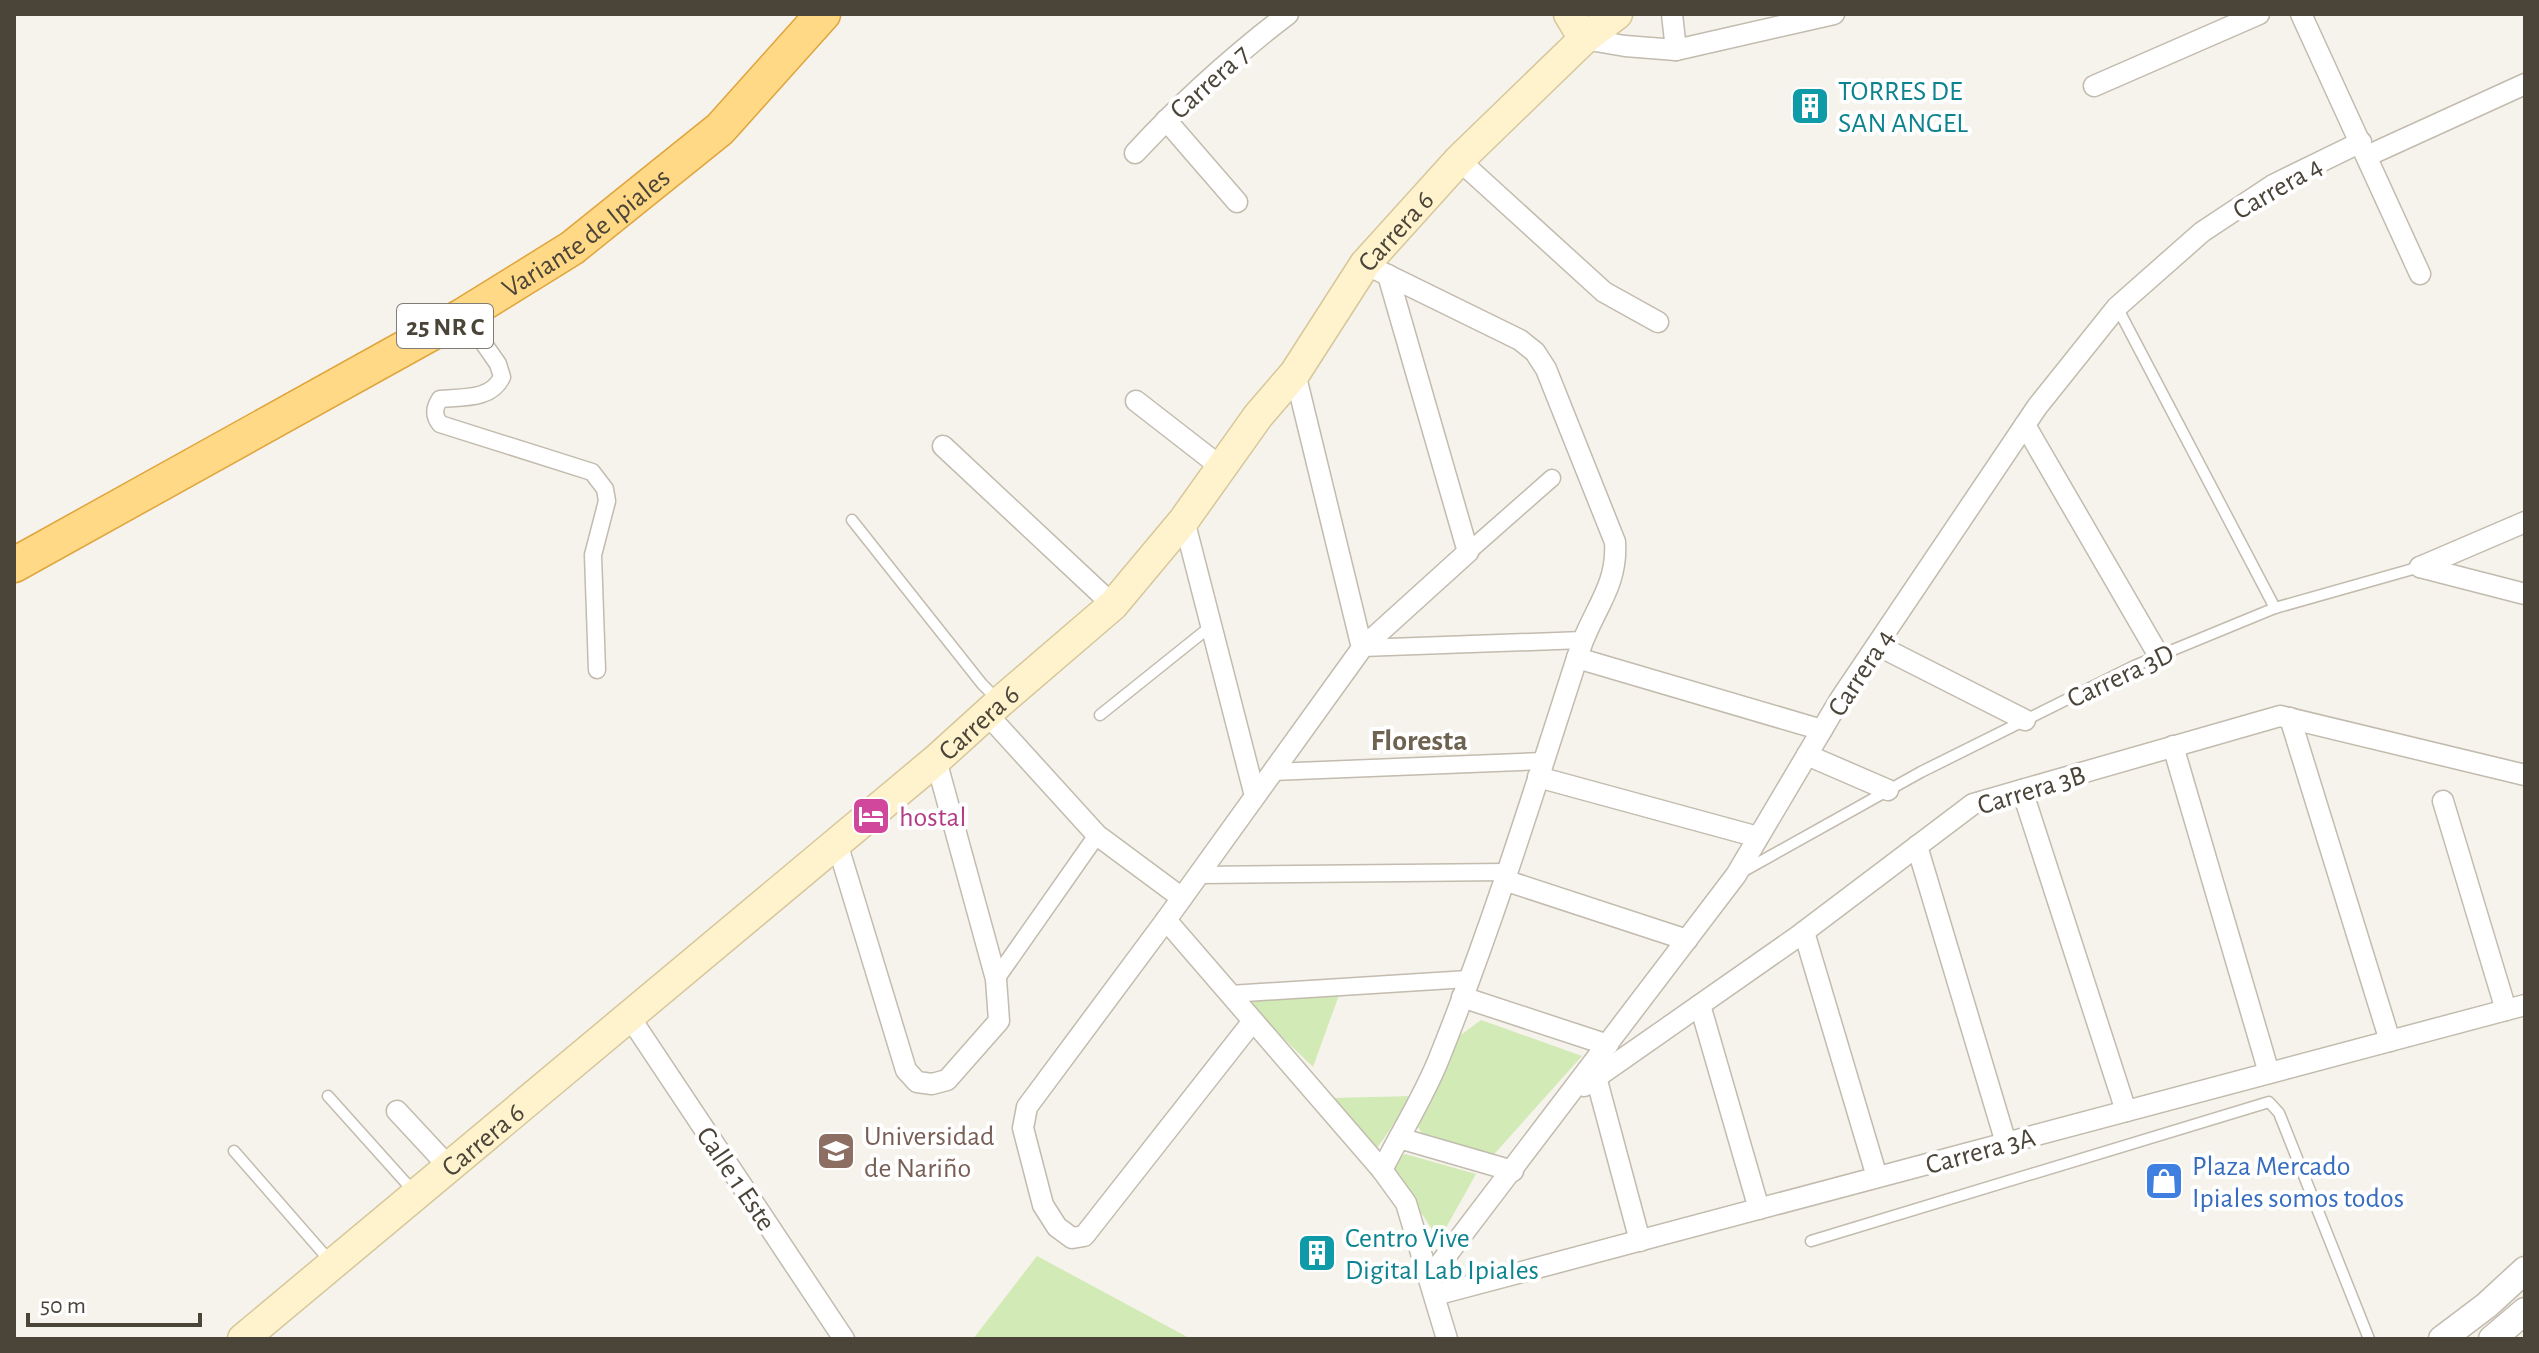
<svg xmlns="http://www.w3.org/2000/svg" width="2539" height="1353" font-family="'Alegreya Sans',sans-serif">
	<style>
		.green { fill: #d2eab5 }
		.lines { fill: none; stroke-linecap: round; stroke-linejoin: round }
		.service-casing { stroke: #c2bbae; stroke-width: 13 }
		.pedestrian-casing { stroke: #c2bbae; stroke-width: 19 }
		.minor-casing { stroke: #c2bbae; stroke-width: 23 }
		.tertiary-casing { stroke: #c2bbae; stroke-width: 29 }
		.secondary-casing { stroke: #d6c79b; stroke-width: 33 }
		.trunk-casing { stroke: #e0a43c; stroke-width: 37 }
		.service { stroke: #fff; stroke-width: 10 }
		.pedestrian { stroke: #fff; stroke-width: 16 }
		.minor { stroke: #fff; stroke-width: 20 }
		.tertiary { stroke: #fff; stroke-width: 26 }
		.secondary { stroke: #fff3cd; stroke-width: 30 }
		.trunk { stroke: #ffd985; stroke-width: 34 }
		.labels { text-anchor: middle; stroke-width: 8; stroke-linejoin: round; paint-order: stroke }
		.shield { fill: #fff; stroke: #817c74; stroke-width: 2 }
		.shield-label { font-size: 26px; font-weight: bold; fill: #4b4439 }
		.street-label { font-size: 28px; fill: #4b4439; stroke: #fff }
		.culture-label { font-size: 28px; fill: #0d838f; stroke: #fff; text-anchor: start }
		.hotel-label { font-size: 28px; fill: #b23c85; stroke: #fff; text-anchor: start }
		.education-label { font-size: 28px; fill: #785e54; stroke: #fff; text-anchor: start }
		.shop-label { font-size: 28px; fill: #366cbe; stroke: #fff; text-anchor: start }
		.neighbourhood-label { font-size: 30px; font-weight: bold; fill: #6e6250; stroke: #fff }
	</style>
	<rect width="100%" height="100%" fill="#f6f3ec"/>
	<g class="green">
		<path d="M 1339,995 L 1313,1067 L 1244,1000 Z"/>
		<path d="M 1481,1020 L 1582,1056 L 1489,1160 L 1426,1140 L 1418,1127 L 1458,1037 Z"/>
		<path d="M 1413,1096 L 1377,1148 L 1331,1098 Z"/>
		<path d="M 1405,1154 L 1476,1174 L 1439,1240 L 1389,1164 Z"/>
		<path d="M 1037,1256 L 1191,1339 L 973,1339 Z"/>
	</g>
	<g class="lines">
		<g class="service-casing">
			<g id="service">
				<path d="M 2117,307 L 2275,608"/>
				<path d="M 852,520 L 982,684 L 997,699"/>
				<path d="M 1100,715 L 1211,626"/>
				<path d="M 1742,872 L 1921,772 L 2134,666 L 2275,608 L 2420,567"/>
				<path d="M 328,1096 L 415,1193"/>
				<path d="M 234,1151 L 330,1261"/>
				<path d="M 1811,1241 L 2269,1102 L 2279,1113 L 2369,1339"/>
			</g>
		</g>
		<g class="pedestrian-casing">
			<g id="pedestrian">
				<path d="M 464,315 L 498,364 L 502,377 C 491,400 463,397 440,399 C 434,408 433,415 440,424 L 592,472 L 605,489 L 607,501 L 593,555 L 597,670"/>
				<path d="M 1468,552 L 1552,478"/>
				<path d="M 1362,648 L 1583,640"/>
				<path d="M 1272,772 L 1543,761"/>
				<path d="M 1198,875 L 1507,872"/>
				<path d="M 996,979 L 1097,835"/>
				<path d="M 1230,994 L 1468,979"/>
			</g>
		</g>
		<g class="minor-casing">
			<g id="minor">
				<path d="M 1672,14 L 1676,50"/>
				<path d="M 2301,14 L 2420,274"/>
				<path d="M 1584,39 L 1625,46 L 1676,50 L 1834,14"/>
				<path d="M 2094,86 L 2259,14"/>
				<path d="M 1166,120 L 1237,202"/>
				<path d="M 1135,153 C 1182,102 1233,56 1288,14"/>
				<path d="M 2367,156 L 2525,84"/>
				<path d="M 1459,160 L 1604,292 L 1658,322"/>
				<path d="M 1365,264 L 1520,340 L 1535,352 L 1546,369 L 1615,542 C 1618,586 1593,610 1580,649 C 1536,785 1493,924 1440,1056 C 1425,1095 1401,1132 1382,1170"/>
				<path d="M 1136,401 L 1221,467"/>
				<path d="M 2025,425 L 2159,656"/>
				<path d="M 943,446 L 1113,605"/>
				<path d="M 1184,520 L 1255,796"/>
				<path d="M 2420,567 L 2525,522"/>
				<path d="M 2420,567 L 2525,594"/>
				<path d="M 1877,645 L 2025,720"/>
				<path d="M 1362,648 L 1468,552 L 1388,275"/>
				<path d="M 1577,658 L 1822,730"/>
				<path d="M 987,714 L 1097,835 L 1182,898"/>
				<path d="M 2290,718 L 2390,1041"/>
				<path d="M 2173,746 L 2269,1073"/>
				<path d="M 1807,755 L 1888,790"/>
				<path d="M 1538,777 L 1758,837"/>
				<path d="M 2022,790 L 2126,1111"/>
				<path d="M 2443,801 L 2506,1010"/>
				<path d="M 837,843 L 906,1070 L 917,1082 L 932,1084 L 947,1080 L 999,1021 L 996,979 L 936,760"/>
				<path d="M 1917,846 L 2006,1143"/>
				<path d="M 1504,880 L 1687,940"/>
				<path d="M 1166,920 L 1382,1170 L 1406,1203 L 1447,1339"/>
				<path d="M 1804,932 L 1877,1177"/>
				<path d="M 1462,997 L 1608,1045"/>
				<path d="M 1700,1005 L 1759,1209"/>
				<path d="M 629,1016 L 844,1339"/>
				<path d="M 1253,1021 L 1084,1236 L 1072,1238 L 1057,1227 L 1043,1205 L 1023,1128 L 1027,1107 L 1166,920 L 1362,648 L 1295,373"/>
				<path d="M 1596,1077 L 1640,1241"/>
				<path d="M 1584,1086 L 1797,937 L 1973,804 L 2280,716 L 2525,775"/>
				<path d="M 397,1111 L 449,1167"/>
				<path d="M 1399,1138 L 1513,1171"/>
				<path d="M 1430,1277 L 1736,875 L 1839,701 L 2037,407 L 2117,307 L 2202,232 L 2273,185 L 2361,142"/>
				<path d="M 1435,1295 L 2525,1005"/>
			</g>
		</g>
		<g class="tertiary-casing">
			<g id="tertiary">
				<path d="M 2442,1339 L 2487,1305 L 2525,1270"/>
				<path d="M 2492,1339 L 2525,1311"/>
			</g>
		</g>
		<g class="secondary-casing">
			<g id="secondary">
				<path d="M 1569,14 L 1584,39"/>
				<path id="s1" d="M 243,1339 L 936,760 L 1000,702 L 1113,605 L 1184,520 L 1258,416 L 1295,373 L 1365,264 L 1459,160 L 1584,39 L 1617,14"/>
			</g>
		</g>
		<g class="trunk-casing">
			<g id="trunk">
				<path id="s2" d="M 14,565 L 464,315 L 572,248 L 720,129 L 823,14"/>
			</g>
		</g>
		<use href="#service" class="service"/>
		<use href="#pedestrian" class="pedestrian"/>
		<use href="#minor" class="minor"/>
		<use href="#tertiary" class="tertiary"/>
		<use href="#secondary" class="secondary"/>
		<use href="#trunk" class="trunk"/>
	</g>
	<defs>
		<g id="building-square" transform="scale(2)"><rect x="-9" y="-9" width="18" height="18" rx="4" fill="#0f9aa8" stroke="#fff"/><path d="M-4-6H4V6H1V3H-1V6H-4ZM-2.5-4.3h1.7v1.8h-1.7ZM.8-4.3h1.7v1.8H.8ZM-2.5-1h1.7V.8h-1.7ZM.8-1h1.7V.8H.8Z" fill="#fff"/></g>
		<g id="hotel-square" transform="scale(2)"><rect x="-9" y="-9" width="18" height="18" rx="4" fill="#d1479c" stroke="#fff"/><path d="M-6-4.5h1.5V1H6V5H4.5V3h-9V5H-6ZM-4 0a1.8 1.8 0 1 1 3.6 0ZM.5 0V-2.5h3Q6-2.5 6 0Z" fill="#fff"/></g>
		<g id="university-square" transform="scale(2)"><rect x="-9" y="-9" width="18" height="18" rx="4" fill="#8d6e63" stroke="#fff"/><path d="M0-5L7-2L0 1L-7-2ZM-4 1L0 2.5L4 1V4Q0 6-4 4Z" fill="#fff"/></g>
		<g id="shop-square" transform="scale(2)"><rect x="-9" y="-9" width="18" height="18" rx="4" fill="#3f7fe0" stroke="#fff"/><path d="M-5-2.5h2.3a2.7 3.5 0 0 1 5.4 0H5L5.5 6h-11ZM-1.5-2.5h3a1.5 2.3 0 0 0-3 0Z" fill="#fff"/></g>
	</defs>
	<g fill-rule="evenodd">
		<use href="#building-square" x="1810" y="106"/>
		<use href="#hotel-square" x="871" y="816"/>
		<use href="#university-square" x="836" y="1151"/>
		<use href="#shop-square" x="2164" y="1181"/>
		<use href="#building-square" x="1317" y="1253"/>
	</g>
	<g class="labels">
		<rect class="shield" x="397" y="304" width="96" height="44" rx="6"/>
		<g class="shield-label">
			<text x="445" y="335">25 NR C</text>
		</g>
		<g class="street-label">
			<text transform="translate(1209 81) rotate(-42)" y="10">Carrera 7</text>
			<text transform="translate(2277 187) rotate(-30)" y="10">Carrera 4</text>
			<text dy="10" stroke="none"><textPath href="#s2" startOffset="662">Variante de Ipiales</textPath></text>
			<text dy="10" stroke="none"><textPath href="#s1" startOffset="1608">Carrera 6</textPath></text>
			<text transform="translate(1860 672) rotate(-57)" y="10">Carrera 4</text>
			<text transform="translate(2120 675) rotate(-25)" y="10">Carrera 3D</text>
			<text dy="10" stroke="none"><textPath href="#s1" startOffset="960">Carrera 6</textPath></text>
			<text transform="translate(2031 789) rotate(-17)" y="10">Carrera 3B</text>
			<text dy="10" stroke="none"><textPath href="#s1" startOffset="312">Carrera 6</textPath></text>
			<text transform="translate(1980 1150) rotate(-15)" y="10">Carrera 3A</text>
			<text transform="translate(737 1178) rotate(56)" y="10">Calle 1 Este</text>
		</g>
		<g class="culture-label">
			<text x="1838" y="100">TORRES DE<tspan x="1838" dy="32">SAN ANGEL</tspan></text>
			<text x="1345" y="1247">Centro Vive<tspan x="1345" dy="32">Digital Lab Ipiales</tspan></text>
		</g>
		<g class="hotel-label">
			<text x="899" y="826">hostal</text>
		</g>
		<g class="education-label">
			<text x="864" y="1145">Universidad<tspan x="864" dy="32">de Nariño</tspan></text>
		</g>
		<g class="shop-label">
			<text x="2192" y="1175">Plaza Mercado<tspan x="2192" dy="32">Ipiales somos todos</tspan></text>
		</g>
		<g class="neighbourhood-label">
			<text x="1419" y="750">Floresta</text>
		</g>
	</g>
	<rect width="2539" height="1353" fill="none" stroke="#4b4439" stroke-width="32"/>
	<path d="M28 1313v12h172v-12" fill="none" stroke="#4b4439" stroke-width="4"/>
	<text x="40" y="1313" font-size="24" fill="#4b4439" stroke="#ffffff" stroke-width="6" paint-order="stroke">50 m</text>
</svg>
